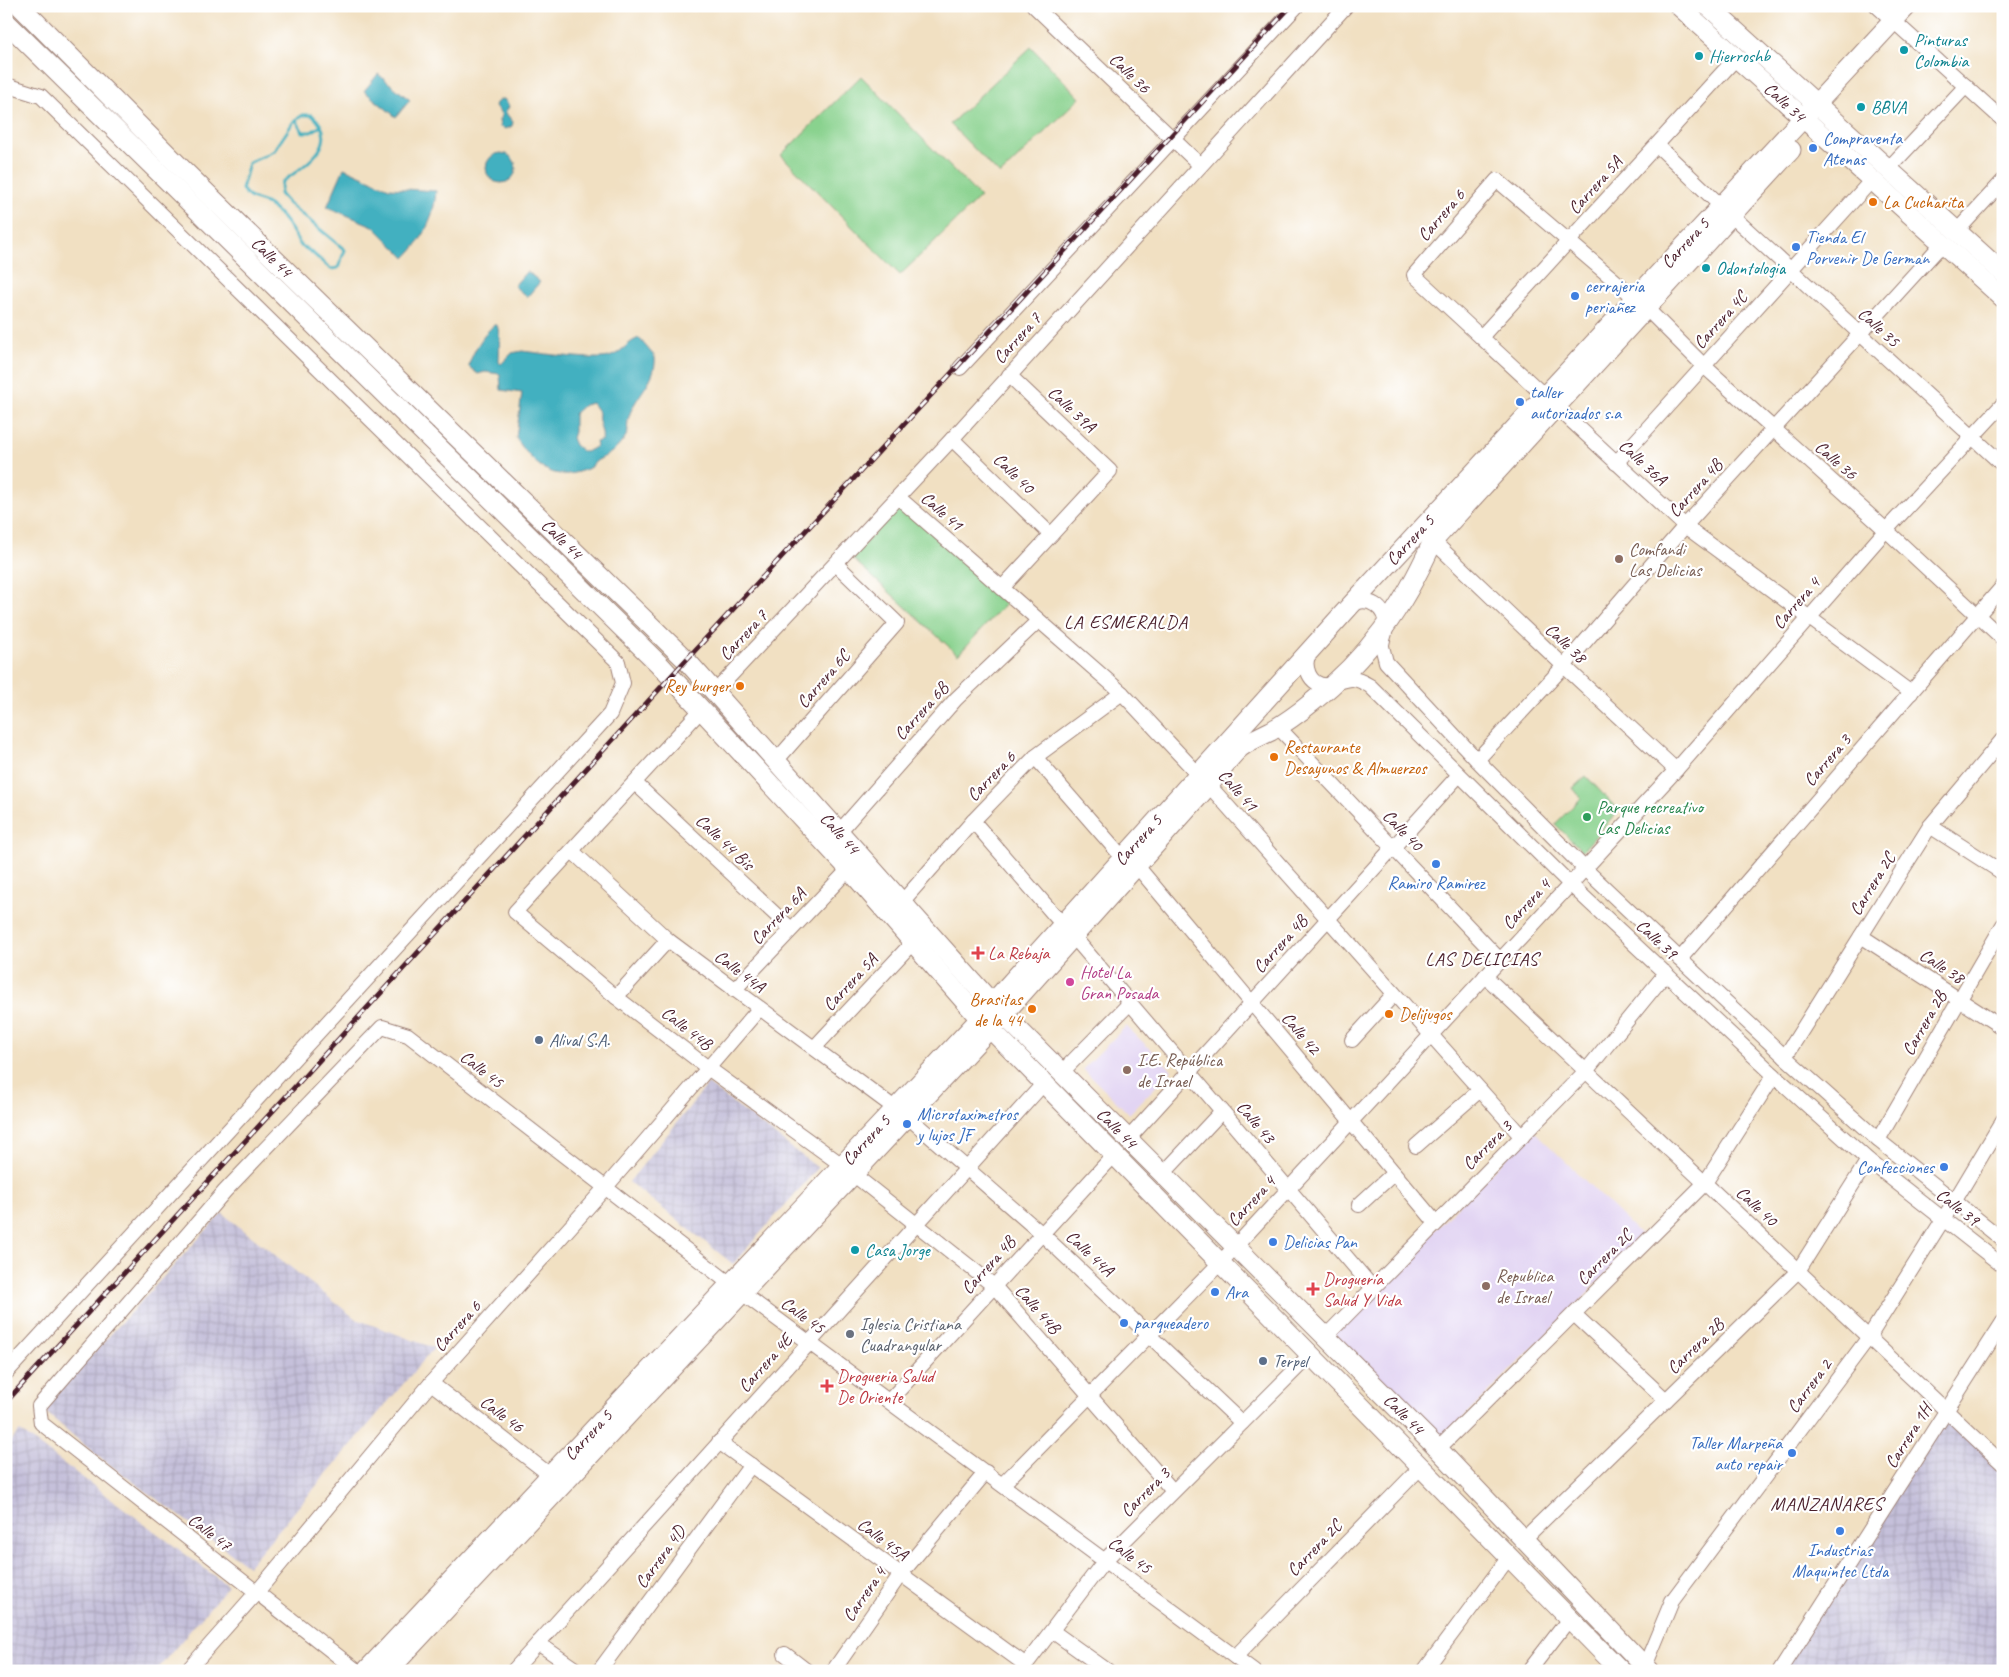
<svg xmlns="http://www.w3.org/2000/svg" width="2009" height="1677" font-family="Caveat,sans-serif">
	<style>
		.built { fill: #e2d4f3 }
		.industrial { fill: url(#industrial-grid) }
		.green { fill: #89d28e; stroke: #6a785c }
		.water { fill: #43b0c0; stroke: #466876; fill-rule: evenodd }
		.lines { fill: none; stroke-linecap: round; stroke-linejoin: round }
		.stream { stroke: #43b0c0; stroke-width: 3 }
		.minor-casing { stroke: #9e8076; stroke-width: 16 }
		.major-casing { stroke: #9e8076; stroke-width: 21 }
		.minor { stroke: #fff; stroke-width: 14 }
		.major { stroke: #fff; stroke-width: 19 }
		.rail-casing { stroke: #4a1f2b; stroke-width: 5 }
		.rail { stroke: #fff; stroke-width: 3; stroke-dasharray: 9; stroke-linecap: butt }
		.culture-dot { fill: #0f9aa8; stroke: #fff; stroke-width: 2 }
		.shop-dot { fill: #3f7fe0; stroke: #fff; stroke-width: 2 }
		.food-dot { fill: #e8710a; stroke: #fff; stroke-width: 2 }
		.education-dot { fill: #8d6e63; stroke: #fff; stroke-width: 2 }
		.leisure-dot { fill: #2e9e5b; stroke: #fff; stroke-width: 2 }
		.health-dot { fill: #e0444e; stroke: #fff; stroke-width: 2 }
		.hotel-dot { fill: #d1479c; stroke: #fff; stroke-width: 2 }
		.service-dot { fill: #5c6f8a; stroke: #fff; stroke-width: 2 }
		.worship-dot { fill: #6b7280; stroke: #fff; stroke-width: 2 }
		.labels { text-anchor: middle; stroke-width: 4.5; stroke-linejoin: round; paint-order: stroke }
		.culture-label { font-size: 18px; fill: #0d838f; stroke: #fff; text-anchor: start }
		.street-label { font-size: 18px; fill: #4a1f2b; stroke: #fff }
		.shop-label { font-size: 18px; fill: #366cbe; stroke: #fff; text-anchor: start }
		.food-label { font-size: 18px; fill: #c56008; stroke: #fff; text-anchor: start }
		.education-label { font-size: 18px; fill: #785e54; stroke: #fff; text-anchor: start }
		.leisure-label { font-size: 18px; fill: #27864d; stroke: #fff; text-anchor: start }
		.health-label { font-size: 18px; fill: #be3a42; stroke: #fff; text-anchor: start }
		.hotel-label { font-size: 18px; fill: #b23c85; stroke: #fff; text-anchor: start }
		.service-label { font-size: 18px; fill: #4e5e75; stroke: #fff; text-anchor: start }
		.worship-label { font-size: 18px; fill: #5b616d; stroke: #fff; text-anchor: start }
		.neighbourhood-label { font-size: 19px; letter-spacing: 1px; fill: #4a1f2b; stroke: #fff }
	</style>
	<defs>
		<pattern id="industrial-grid" width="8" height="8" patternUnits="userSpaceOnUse" patternTransform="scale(1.25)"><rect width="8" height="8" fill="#c5c0da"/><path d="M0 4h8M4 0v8" fill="none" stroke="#aba5bb"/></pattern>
	</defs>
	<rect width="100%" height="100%" fill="#fff"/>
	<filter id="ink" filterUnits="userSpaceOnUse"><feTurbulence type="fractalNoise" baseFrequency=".02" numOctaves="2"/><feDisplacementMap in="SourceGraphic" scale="10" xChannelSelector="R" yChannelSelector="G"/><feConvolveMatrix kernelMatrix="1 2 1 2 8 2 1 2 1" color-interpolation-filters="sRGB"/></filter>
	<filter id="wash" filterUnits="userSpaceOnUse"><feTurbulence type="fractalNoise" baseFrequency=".0096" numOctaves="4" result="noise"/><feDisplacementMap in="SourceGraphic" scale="20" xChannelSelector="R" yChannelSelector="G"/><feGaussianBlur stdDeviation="1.12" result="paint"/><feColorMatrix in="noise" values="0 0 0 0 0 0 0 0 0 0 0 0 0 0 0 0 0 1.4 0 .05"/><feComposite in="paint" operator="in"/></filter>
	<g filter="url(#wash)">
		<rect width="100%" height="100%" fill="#f1e0c2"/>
		<g class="built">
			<path d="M 1126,1026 L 1172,1070 L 1129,1114 L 1083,1069 Z"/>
			<path d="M 1533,1130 L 1643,1237 L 1438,1443 L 1331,1336 Z"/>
		</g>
		<g class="industrial">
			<path d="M 708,1084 L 818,1168 L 733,1264 L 629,1182 Z"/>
			<path d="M 222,1213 L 356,1319 L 434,1348 L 248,1566 L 95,1454 L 42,1409 Z"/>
			<path d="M 1947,1410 L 2003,1464 L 2003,1671 L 1780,1671 Z"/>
			<path d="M 20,1431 L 228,1586 L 156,1671 L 6,1671 L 6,1446 Z"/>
		</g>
		<g class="green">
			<path d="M 1031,47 L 1080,98 L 1000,175 L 950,124 Z"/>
			<path d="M 861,76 L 980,197 L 900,275 L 781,155 Z"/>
			<path d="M 901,504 L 1008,601 L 958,655 L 852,558 Z"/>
			<path d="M 1586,776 L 1619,811 L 1582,851 L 1555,824 L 1581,798 L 1573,788 Z"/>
		</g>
		<g class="water">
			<path d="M 378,74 L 410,100 L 396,117 L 364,91 Z"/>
			<path d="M 501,99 L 504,99 L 508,104 L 509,107 L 505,112 L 513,122 L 512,126 L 506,129 L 500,127 L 499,120 L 502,115 L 495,106 L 496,103 Z"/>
			<circle cx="501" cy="168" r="15"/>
			<path d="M 344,168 L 389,188 L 436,191 C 434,218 424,239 405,258 L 373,226 L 327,207 Z"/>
			<path d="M 527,271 L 540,282 L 527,297 L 514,286 Z"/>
			<path d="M 494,325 L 497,325 C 501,336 499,351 499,362 L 501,364 L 512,353 L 522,351 C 539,353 595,361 609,357 C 622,353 627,342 639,338 L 655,357 C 658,385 623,403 628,432 C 621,447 612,453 598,460 C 594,462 593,466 589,468 C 586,470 581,471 578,472 C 549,481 531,461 516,438 L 522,393 L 501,390 L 500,374 L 485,372 L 478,374 L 469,367 C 469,357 485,332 494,325 ZM 592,403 L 599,413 C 597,424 604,431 602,440 L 596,442 L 597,446 L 586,452 L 582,451 L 575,445 L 572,438 L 574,432 L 574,414 L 584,405 Z"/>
		</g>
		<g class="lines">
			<g class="stream">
				<path d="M 303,115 L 312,115 C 344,143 303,167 282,182 L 280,194 L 288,203 L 345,250 L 338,268 L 331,269 C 321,262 312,250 301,246 C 292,230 284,216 269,205 C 257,197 253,204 242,189 L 249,163 L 274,151 L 294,121 Z"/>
				<path d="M 296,120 L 303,132 L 311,132 L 321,126"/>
			</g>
		</g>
	</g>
	<g filter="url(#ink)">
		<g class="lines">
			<g class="minor-casing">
				<g id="minor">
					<path d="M 1034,6 L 1200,165"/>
					<path d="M 1877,6 L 2003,120"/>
					<path d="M 6,85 L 41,96 L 618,662 L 623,683 L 610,714 L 6,1373"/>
					<path d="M 1657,145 L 1721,206"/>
					<path d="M 1888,169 L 1966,86"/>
					<path d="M 1731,215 L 2003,465"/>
					<path d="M 1957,231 L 2003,181"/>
					<path d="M 1634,297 L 1497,180 L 1414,275 L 1685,526 L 1911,693"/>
					<path d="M 1646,308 L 1704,366 L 1886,530 L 2003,639"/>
					<path d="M 1481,337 L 1736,58"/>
					<path d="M 960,368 L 1297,6"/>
					<path d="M 952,439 L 1051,535"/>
					<path d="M 1616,463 L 1871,181"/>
					<path d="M 898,497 L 1122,693 L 1214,791 L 1522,1137"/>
					<path d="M 1433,541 L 1564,666 L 1676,770"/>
					<path d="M 1002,588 L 1110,471 L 1009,375"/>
					<path d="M 1351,605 C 1368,595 1386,607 1386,627 C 1386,633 1382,640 1382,646 C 1383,651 1385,657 1386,662 L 1477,760 L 1585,869 L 1680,959 L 1785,1057 L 1878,1140 L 2003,1240"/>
					<path d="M 1310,651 C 1302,665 1309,687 1328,685 C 1336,684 1344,679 1352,679 C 1358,679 1365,683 1370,686 L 1570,884 L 1774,1075 L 1868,1160 L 2003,1266"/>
					<path d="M 714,693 L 952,439 L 1346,6"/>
					<path d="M 702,709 L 515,912 L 616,997 L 708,1068 L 842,1165"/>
					<path d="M 1278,727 L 1500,960"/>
					<path d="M 1035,757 L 1123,858"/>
					<path d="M 1477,760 L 1564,666 L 1685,526 L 1942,244"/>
					<path d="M 776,761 L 897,623 L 836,564"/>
					<path d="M 635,783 L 791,929"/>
					<path d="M 973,821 L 1063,925"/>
					<path d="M 1930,826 L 2003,873"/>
					<path d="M 839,832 L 956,699 L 1038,621"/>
					<path d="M 572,851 L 668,940 L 896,1109"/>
					<path d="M 1137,866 L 1436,1223"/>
					<path d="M 902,902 L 973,821 L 1035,757 L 1122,693"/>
					<path d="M 1073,936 L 1372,1287"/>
					<path d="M 1861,936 L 2003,1028"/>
					<path d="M 1680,959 L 2003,586"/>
					<path d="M 1485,976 L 2003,1464"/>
					<path d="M 734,990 L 849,869"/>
					<path d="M 616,997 L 668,940"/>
					<path d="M 1352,1040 L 1394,994"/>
					<path d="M 814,1048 L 914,941"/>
					<path d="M 1785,1057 L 1930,826 L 2003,739"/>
					<path d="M 1062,1072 L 1130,1003"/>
					<path d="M 907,1116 L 1042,1234 L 1242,1423"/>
					<path d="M 1128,1139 L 1459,775"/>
					<path d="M 1878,1140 L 2003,925"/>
					<path d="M 1416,1146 L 1480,1090"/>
					<path d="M 853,1174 L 994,1286 L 1173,1491"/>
					<path d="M 1163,1174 L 1222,1111"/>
					<path d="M 1359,1205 L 1394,1173"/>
					<path d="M 1574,1314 L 1666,1400"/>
					<path d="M 1326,1336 L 1586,1071 L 1666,973"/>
					<path d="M 431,1383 L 550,1475"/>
					<path d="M 889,1401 L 1115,1154"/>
					<path d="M 719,1442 L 1026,1665"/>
					<path d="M 1438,1449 L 1705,1183 L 1774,1075"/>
					<path d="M 1003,1484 L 1221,1262 L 1676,770 L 1886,530 L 2003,404"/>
					<path d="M 1524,1539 L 1798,1271 L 1868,1160"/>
					<path d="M 1052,1631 L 1108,1671"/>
					<path d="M 538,1643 L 578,1671"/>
					<path d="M 785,1654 L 807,1671"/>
					<path d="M 1235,1657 L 1421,1467"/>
					<path d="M 187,1671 L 257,1592 L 431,1383 L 605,1188 L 759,1009"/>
					<path d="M 357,1671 L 41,1423 L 39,1406 L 225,1191 L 382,1027 L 408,1035 L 742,1293 L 1254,1671"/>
					<path d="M 513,1671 L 1045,1082"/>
					<path d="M 599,1671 L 751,1465"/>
					<path d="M 833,1671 L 900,1575 L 986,1472"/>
					<path d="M 1021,1671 L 1105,1560 L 1311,1354"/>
					<path d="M 1424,1671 L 1509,1557"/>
					<path d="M 1529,1671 L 1569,1619"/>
					<path d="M 1643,1671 L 1672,1601 L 1869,1337 L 1954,1202 L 2003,1120"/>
					<path d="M 1780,1671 L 2003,1322"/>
				</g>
			</g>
			<g class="major-casing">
				<g id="major">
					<path d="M 20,6 L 183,170 L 686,660 L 988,999 L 1438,1449 L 1649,1671"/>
					<path d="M 1679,6 L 2003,298"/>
					<path d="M 1708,6 L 2003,273"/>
					<path d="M 6,22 L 659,664 L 849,869 L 975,1013 L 1621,1671"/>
					<path d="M 366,1671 L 976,1023 L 997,998 L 1350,606 L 1907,6"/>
					<path d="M 388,1671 L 1008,1009 L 1209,785 C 1219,773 1229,757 1241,747 C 1249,741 1261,736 1271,731 C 1285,723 1299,713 1311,703 C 1369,657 1403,608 1433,541 L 1791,150"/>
				</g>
			</g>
			<use href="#minor" class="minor"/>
			<use href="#major" class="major"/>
			<g class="rail-casing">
				<path id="rail" d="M 6,1402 L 686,660 L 1291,6"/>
			</g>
			<use href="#rail" class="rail"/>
		</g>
	</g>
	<g class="culture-dot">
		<circle cx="1904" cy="50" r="5"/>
		<circle cx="1699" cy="56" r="5"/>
		<circle cx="1861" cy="107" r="5"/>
		<circle cx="1706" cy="268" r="5"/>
		<circle cx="855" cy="1250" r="5"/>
	</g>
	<g class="shop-dot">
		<circle cx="1813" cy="148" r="5"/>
		<circle cx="1796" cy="247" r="5"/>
		<circle cx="1575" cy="296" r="5"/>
		<circle cx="1520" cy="402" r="5"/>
		<circle cx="1436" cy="864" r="5"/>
		<circle cx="907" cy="1124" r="5"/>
		<circle cx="1944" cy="1167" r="5"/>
		<circle cx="1273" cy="1242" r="5"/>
		<circle cx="1215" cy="1292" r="5"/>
		<circle cx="1124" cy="1323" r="5"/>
		<circle cx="1792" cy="1453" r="5"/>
		<circle cx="1840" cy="1531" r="5"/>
	</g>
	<g class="food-dot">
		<circle cx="1873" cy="202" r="5"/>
		<circle cx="740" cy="686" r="5"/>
		<circle cx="1274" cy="757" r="5"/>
		<circle cx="1032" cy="1009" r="5"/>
		<circle cx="1389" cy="1014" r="5"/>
	</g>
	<g class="education-dot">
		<circle cx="1619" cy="559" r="5"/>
		<circle cx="1127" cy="1070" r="5"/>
		<circle cx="1486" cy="1286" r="5"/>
	</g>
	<circle class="leisure-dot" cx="1587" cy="817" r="5"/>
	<g class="health-dot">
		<path d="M975.5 945.5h5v5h5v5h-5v5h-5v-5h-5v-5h5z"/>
		<path d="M1310.5 1281.5h5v5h5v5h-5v5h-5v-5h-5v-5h5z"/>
		<path d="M824.5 1378.5h5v5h5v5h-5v5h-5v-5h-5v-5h5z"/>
	</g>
	<circle class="hotel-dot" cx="1070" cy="982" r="5"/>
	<g class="service-dot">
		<circle cx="539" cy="1040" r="5"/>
		<circle cx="1263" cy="1361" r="5"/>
	</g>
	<circle class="worship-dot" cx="850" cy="1334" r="5"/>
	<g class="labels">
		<g class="culture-label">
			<text x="1914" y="46">Pinturas<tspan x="1914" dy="21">Colombia</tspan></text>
			<text x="1709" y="62">Hierroshb</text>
			<text x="1871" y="113">BBVA</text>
			<text x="1716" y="274">Odontologia</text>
			<text x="865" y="1256">Casa Jorge</text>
		</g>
		<g class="street-label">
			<text transform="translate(1130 73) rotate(44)" y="6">Calle 36</text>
			<text transform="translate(1785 102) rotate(42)" y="6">Calle 34</text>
			<text transform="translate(1595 185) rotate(-48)" y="6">Carrera 5A</text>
			<text transform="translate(1441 215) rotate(-49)" y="6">Carrera 6</text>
			<text transform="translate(1685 243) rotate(-47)" y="6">Carrera 5</text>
			<text transform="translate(272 257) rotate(44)" y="6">Calle 44</text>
			<text transform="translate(1720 320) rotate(-48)" y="6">Carrera 4C</text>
			<text transform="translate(1879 327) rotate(42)" y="6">Calle 35</text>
			<text transform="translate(1017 338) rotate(-48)" y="6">Carrera 7</text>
			<text transform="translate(1072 409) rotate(43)" y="6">Calle 39A</text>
			<text transform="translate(1836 460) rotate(41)" y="6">Calle 36</text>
			<text transform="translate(1643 462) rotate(43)" y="6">Calle 36A</text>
			<text transform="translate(1014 473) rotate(44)" y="6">Calle 40</text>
			<text transform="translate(1695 488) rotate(-48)" y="6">Carrera 4B</text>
			<text transform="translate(942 511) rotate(41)" y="6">Calle 41</text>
			<text transform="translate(562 539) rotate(44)" y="6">Calle 44</text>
			<text transform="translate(1410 540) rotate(-47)" y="6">Carrera 5</text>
			<text transform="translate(1796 603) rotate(-49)" y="6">Carrera 4</text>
			<text transform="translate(743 635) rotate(-47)" y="6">Carrera 7</text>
			<text transform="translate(1566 643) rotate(43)" y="6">Calle 38</text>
			<text transform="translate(823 679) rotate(-49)" y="6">Carrera 6C</text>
			<text transform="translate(921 711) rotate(-48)" y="6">Carrera 6B</text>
			<text transform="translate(1827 760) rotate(-49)" y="6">Carrera 3</text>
			<text transform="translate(991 776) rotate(-46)" y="6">Carrera 6</text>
			<text transform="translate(1238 790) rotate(48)" y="6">Calle 41</text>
			<text transform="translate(1403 830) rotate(46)" y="6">Calle 40</text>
			<text transform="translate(840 833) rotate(48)" y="6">Calle 44</text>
			<text transform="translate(1138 840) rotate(-48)" y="6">Carrera 5</text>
			<text transform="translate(725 842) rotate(43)" y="6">Calle 44 Bis</text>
			<text transform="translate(1872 884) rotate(-58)" y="6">Carrera 2C</text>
			<text transform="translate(1526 904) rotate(-47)" y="6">Carrera 4</text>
			<text transform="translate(778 916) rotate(-46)" y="6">Carrera 6A</text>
			<text transform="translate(1657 939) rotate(43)" y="6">Calle 39</text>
			<text transform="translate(1280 944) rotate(-48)" y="6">Carrera 4B</text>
			<text transform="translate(1942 966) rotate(33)" y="6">Calle 38</text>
			<text transform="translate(740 971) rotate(37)" y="6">Calle 44A</text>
			<text transform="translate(850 982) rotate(-47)" y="6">Carrera 5A</text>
			<text transform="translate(1924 1023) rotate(-60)" y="6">Carrera 2B</text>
			<text transform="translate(687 1028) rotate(38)" y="6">Calle 44B</text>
			<text transform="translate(1301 1033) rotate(50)" y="6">Calle 42</text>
			<text transform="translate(482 1069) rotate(38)" y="6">Calle 45</text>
			<text transform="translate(1256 1122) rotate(50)" y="6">Calle 43</text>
			<text transform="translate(1117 1128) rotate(45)" y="6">Calle 44</text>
			<text transform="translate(866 1140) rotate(-47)" y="6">Carrera 5</text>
			<text transform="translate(1487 1145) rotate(-45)" y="6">Carrera 3</text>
			<text transform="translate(1251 1201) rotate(-47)" y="6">Carrera 4</text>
			<text transform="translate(1757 1206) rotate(43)" y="6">Calle 40</text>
			<text transform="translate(1958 1207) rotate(38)" y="6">Calle 39</text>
			<text transform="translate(1090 1253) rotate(43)" y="6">Calle 44A</text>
			<text transform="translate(1604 1257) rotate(-45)" y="6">Carrera 2C</text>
			<text transform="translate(988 1265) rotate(-48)" y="6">Carrera 4B</text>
			<text transform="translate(1038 1309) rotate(49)" y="6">Calle 44B</text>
			<text transform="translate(803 1315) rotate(36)" y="6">Calle 45</text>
			<text transform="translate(457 1326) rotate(-48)" y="6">Carrera 6</text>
			<text transform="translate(1695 1346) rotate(-44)" y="6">Carrera 2B</text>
			<text transform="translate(765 1363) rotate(-48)" y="6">Carrera 4E</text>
			<text transform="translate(1809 1386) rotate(-53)" y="6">Carrera 2</text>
			<text transform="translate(502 1414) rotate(37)" y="6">Calle 46</text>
			<text transform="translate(1404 1414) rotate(45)" y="6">Calle 44</text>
			<text transform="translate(588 1435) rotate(-47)" y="6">Carrera 5</text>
			<text transform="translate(1908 1436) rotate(-58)" y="6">Carrera 1H</text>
			<text transform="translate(1145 1492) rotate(-45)" y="6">Carrera 3</text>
			<text transform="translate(210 1532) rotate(38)" y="6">Calle 47</text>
			<text transform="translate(883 1539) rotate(37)" y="6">Calle 45A</text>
			<text transform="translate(1314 1548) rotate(-46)" y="6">Carrera 2C</text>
			<text transform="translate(1130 1555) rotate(37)" y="6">Calle 45</text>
			<text transform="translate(660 1557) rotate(-54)" y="6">Carrera 4D</text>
			<text transform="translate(864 1594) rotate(-55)" y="6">Carrera 4</text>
		</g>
		<g class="shop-label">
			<text x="1823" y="144">Compraventa<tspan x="1823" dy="21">Atenas</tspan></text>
			<text x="1806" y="243">Tienda El<tspan x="1806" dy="21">Porvenir De German</tspan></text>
			<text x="1585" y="292">cerrajeria<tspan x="1585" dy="21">periañez</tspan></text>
			<text x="1530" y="398">taller<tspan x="1530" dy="21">autorizados s.a</tspan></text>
			<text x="1436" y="889" text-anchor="middle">Ramiro Ramirez</text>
			<text x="917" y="1120">Microtaximetros<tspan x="917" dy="21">y lujos JF</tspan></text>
			<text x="1934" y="1173" text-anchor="end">Confecciones</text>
			<text x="1283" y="1248">Delicias Pan</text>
			<text x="1225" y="1298">Ara</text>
			<text x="1134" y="1329">parqueadero</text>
			<text x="1782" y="1449" text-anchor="end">Taller Marpeña<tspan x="1782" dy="21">auto repair</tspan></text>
			<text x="1840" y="1556" text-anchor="middle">Industrias<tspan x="1840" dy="21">Maquintec Ltda</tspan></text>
		</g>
		<g class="food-label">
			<text x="1883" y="208">La Cucharita</text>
			<text x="730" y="692" text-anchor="end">Rey burger</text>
			<text x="1284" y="753">Restaurante<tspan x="1284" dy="21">Desayunos &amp; Almuerzos</tspan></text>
			<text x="1022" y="1005" text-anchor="end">Brasitas<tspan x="1022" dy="21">de la 44</tspan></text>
			<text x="1399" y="1020">Delijugos</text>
		</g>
		<g class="education-label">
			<text x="1629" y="555">Comfandi<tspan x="1629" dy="21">Las Delicias</tspan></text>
			<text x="1137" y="1066">I.E. República<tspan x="1137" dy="21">de Israel</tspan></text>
			<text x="1496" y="1282">Republica<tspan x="1496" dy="21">de Israel</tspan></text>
		</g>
		<g class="leisure-label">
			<text x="1597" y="813">Parque recreativo<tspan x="1597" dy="21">Las Delicias</tspan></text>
		</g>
		<g class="health-label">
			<text x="988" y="959">La Rebaja</text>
			<text x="1323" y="1285">Droguería<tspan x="1323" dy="21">Salud Y Vida</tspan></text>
			<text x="837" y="1382">Drogueria Salud<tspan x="837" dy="21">De Oriente</tspan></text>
		</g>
		<g class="hotel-label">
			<text x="1080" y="978">Hotel La<tspan x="1080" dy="21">Gran Posada</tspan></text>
		</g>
		<g class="service-label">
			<text x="549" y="1046">Alival S.A.</text>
			<text x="1273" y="1367">Terpel</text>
		</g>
		<g class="worship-label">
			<text x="860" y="1330">Iglesia Cristiana<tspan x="860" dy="21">Cuadrangular</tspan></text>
		</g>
		<g class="neighbourhood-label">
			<text x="1126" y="628">LA ESMERALDA</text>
			<text x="1482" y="965">LAS DELICIAS</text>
			<text x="1827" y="1510">MANZANARES</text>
		</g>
	</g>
	<rect width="2009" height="1677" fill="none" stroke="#fff" stroke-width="25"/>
</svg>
